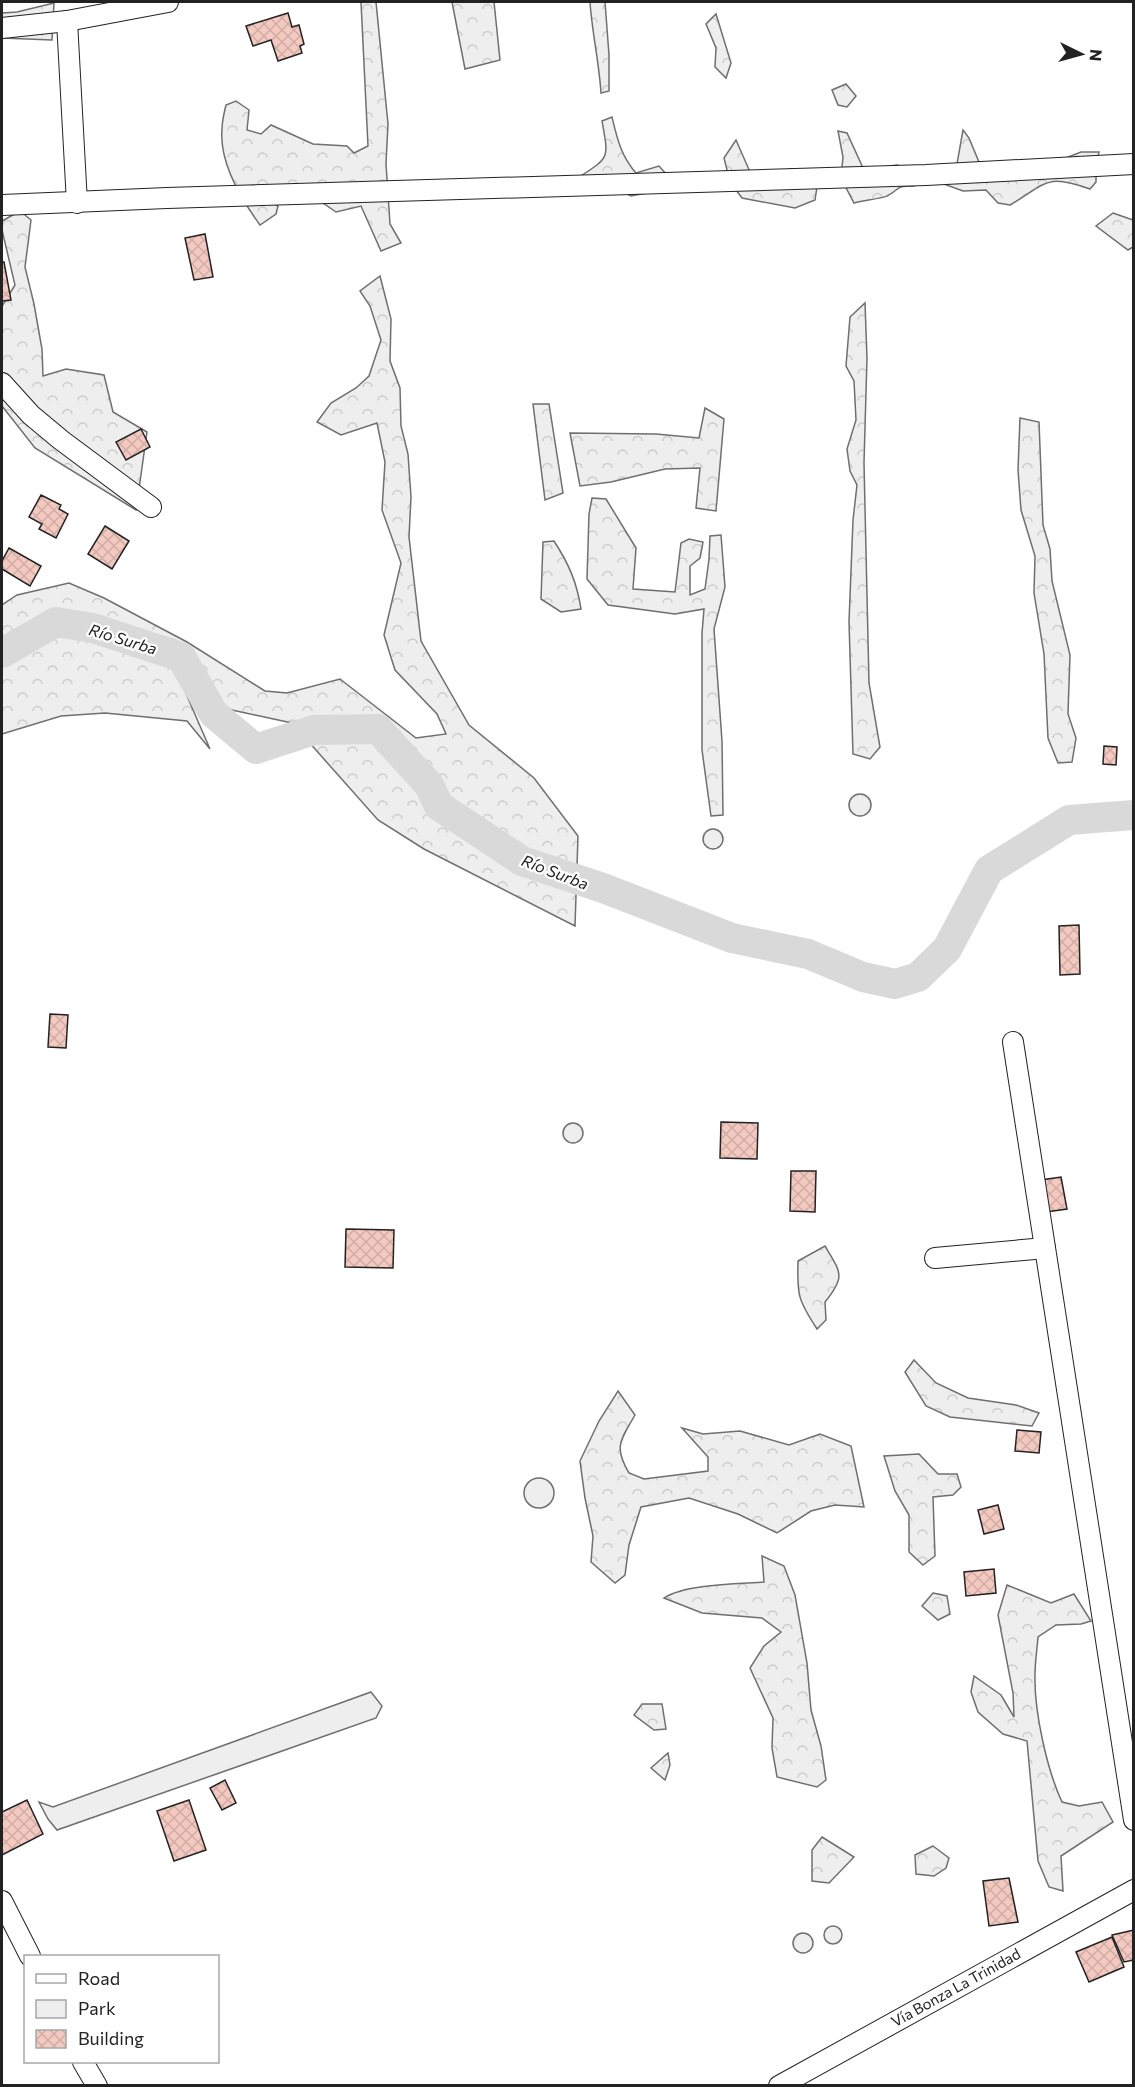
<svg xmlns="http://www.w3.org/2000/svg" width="1135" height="2087" font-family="Commissioner,sans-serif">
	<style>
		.green { fill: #eee; stroke: #6f6f6f; stroke-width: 1.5 }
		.forest { fill: url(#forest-crowns); stroke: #6f6f6f; stroke-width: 1.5 }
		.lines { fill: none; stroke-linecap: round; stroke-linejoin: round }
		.river { stroke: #d9d9d9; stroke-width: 30 }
		.building { fill: url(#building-cross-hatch); stroke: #222; stroke-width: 1.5 }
		.minor-casing { stroke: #222; stroke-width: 22 }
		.minor { stroke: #fff; stroke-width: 20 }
		.labels { text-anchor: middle; stroke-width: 4.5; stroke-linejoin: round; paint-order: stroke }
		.street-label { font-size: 15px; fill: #222; stroke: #fff }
		.water-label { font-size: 16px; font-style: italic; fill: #222; stroke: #fff }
	</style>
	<defs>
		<pattern id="forest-crowns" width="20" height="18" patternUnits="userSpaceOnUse" patternTransform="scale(1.5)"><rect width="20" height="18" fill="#eee"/><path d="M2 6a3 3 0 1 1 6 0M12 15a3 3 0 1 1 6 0" fill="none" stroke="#ccc"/></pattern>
		<pattern id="building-cross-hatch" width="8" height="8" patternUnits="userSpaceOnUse" patternTransform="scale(1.5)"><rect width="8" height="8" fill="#f3c9c0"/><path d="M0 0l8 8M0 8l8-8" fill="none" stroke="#d0aca5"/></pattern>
	</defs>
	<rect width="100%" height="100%" fill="#fff"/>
	<g class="green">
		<circle cx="860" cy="805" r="11"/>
		<circle cx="713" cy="839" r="10"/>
		<circle cx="573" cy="1133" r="10"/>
		<circle cx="539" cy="1493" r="15"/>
		<path d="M 371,1692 L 382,1706 L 376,1718 L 57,1830 L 48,1819 L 39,1802 L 53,1807 Z"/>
		<circle cx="833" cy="1935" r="9"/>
		<circle cx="803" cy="1943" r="10"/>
	</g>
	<g class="forest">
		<path d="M 361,2 L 376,2 L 388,124 L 386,164 L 390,224 L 401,243 L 381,251 L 361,206 L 336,212 C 314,196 295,186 267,185 L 268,200 L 278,206 L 276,214 L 260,225 C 241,199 219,162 222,129 C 222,121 224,113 226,105 L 236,101 L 249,110 L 247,130 L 261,134 L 271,125 L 313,144 L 347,146 L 354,153 L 368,146 Z"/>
		<path d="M 452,2 L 494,2 L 500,60 L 465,69 Z"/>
		<path d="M 590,2 L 605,2 L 609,55 L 609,91 L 601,93 C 599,62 592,32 590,2 Z"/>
		<path d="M 54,3 L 52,40 L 2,38 L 2,13 L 17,12 Z"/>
		<path d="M 716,14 L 731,63 L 726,78 L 715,67 L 716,48 L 706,24 Z"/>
		<path d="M 846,84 L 856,96 L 847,107 L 838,105 L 832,90 Z"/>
		<path d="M 612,117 C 617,138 621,156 636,173 L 659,166 L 678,187 L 631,196 L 609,186 L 576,179 C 610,157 609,160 602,121 Z"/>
		<path d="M 963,130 L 969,138 L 979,162 L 994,166 L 1058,161 L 1081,152 L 1099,152 L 1096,166 L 1096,182 L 1090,189 C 1046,173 1047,183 1010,205 L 998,203 L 986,190 L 963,191 L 941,183 L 957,164 Z"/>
		<path d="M 838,131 L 847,133 L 864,170 L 897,165 L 917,170 L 914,186 C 894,186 902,188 887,196 C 884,198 861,201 854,203 L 841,178 L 843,157 Z"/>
		<path d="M 736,140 L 750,172 L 758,175 L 791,169 L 819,174 L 815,200 L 795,208 L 742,198 L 730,182 L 724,158 Z"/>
		<path d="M 20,211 L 31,220 L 25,267 L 34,304 L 42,349 L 43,376 L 66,369 L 104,375 L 113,412 L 147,432 L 136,510 L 35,448 L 2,406 L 2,306 L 15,285 L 2,230 L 2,221 Z"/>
		<path d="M 1113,213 L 1133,220 L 1133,247 L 1128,250 L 1096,226 Z"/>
		<path d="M 380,276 L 391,319 L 390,361 L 400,388 L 401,426 L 408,454 L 411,497 L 409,537 L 421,641 L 469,725 L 534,778 L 578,836 L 575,926 L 424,849 L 378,820 L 292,723 L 232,710 L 184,689 L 210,749 L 187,721 L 105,713 L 61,716 L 2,734 L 2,605 L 17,595 L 69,583 L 104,598 L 187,642 L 265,691 L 287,693 L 340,679 L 416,738 L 446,734 L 437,714 L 395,670 L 384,635 L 401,563 L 382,510 L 385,462 L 377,423 L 341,435 L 317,422 L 331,403 L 356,388 L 369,376 L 381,340 L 370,306 L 360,291 Z"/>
		<path d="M 865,303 L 867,358 L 864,463 L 869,683 L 880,747 L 870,759 L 853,754 L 849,622 L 853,520 L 857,485 L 850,471 L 847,449 L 856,420 L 854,381 L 846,366 L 850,317 Z"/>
		<path d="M 533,404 L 549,404 L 563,493 L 545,500 Z"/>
		<path d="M 705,408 L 724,419 L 716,511 L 696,508 L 700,468 L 665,469 L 611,482 L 580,486 L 570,433 L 656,434 L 699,438 Z"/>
		<path d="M 1020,418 L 1039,422 L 1043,525 L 1050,549 L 1052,581 L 1070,655 L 1068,714 L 1076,738 L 1072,762 L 1058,763 L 1048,738 L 1044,654 L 1034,593 L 1035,556 L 1021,510 L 1018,470 Z"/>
		<path d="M 592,498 L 606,499 L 636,548 L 633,589 L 675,592 L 681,543 L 689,539 L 703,542 L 700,558 L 690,566 L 690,595 L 705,589 L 709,559 L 710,536 L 721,535 L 725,587 L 714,629 L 722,741 L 723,815 L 711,816 L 702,750 L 702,633 L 704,609 L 675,614 L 608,605 L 587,579 L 589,514 Z"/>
		<path d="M 554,541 C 569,564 577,583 581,609 L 561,612 L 541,599 L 543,542 Z"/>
		<path d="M 825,1246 C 841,1273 846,1276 825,1302 L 826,1320 L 817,1329 C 798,1300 797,1295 798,1261 Z"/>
		<path d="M 914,1360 L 936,1383 L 968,1398 L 1016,1405 L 1039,1413 L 1032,1426 L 950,1417 L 926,1406 L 905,1372 Z"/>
		<path d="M 618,1391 L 635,1415 C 621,1440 613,1446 629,1473 L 644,1479 L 708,1471 L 708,1457 L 682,1428 L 703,1434 L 740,1431 L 789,1445 L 820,1434 L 851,1446 L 864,1507 L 835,1505 L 811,1511 L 777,1533 L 738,1514 L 689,1498 L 641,1507 L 629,1545 L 625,1575 L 615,1583 L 591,1562 L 593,1536 L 585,1498 L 580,1461 L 599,1421 Z"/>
		<path d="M 919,1454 L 938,1474 L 957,1474 L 961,1487 L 953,1495 L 933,1497 L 935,1556 L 923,1565 L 909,1552 L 909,1515 L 895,1491 L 884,1456 Z"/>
		<path d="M 762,1556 L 784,1566 L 795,1595 L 807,1663 L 811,1710 L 821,1746 L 826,1780 L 817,1787 L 777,1777 L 772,1748 L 773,1718 L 750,1668 L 764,1646 L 781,1632 L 762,1618 L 702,1613 L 664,1598 C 685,1584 738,1584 764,1582 Z"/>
		<path d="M 1007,1585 L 1051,1603 L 1074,1594 L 1091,1621 L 1081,1624 L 1056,1625 L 1038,1637 C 1037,1650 1035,1662 1035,1675 C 1034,1711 1047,1770 1062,1802 L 1079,1806 L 1102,1802 L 1113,1822 L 1061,1856 L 1063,1891 L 1049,1887 L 1038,1861 L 1027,1741 L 1003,1734 L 978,1712 L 971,1692 L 974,1676 L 1001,1695 L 1014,1717 L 1013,1693 L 998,1615 Z"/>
		<path d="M 933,1593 L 947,1596 L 950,1614 L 938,1620 L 922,1606 Z"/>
		<path d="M 642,1704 L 662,1704 L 666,1729 L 654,1730 L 634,1715 Z"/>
		<path d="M 668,1753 L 670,1765 L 665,1780 L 651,1768 Z"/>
		<path d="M 822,1837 L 854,1857 L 829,1883 L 812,1881 L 812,1850 Z"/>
		<path d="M 933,1846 L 949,1858 L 946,1868 L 934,1876 L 916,1874 L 915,1855 Z"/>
	</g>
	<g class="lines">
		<path class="river" d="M 2,653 L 56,622 L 93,628 L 181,657 L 214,714 L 256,749 L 314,730 L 378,729 L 429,785 L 439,806 L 522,861 L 603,888 L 732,938 L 808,954 L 863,977 L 895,984 L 918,977 L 947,949 L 989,870 L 1069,820 L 1134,815"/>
	</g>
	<g class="building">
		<path d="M 288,13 L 292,27 L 299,25 L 304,44 L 300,46 L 302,53 L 278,61 L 271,40 L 253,46 L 246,26 Z"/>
		<path d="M 205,234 L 213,277 L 194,280 L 185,238 Z"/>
		<path d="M 2,262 L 4,262 L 11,300 L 2,301 Z"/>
		<path d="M 141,429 L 150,447 L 126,460 L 116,442 Z"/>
		<path d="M 41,495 L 61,505 L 59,509 L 68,514 L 56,538 L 39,529 L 42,524 L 29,517 Z"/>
		<path d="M 105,526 L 129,541 L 112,569 L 88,554 Z"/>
		<path d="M 9,548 L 41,566 L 30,586 L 2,569 L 2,561 Z"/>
		<path d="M 1104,746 L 1117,747 L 1116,765 L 1103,764 Z"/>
		<path d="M 1079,925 L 1080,974 L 1060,975 L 1059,926 Z"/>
		<path d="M 50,1014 L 68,1015 L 66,1048 L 48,1047 Z"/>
		<path d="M 721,1122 L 758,1123 L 757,1159 L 720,1158 Z"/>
		<path d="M 791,1171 L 816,1171 L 815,1212 L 790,1211 Z"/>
		<path d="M 1061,1177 L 1067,1209 L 1046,1212 L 1041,1180 Z"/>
		<path d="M 346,1229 L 394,1230 L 393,1268 L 345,1267 Z"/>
		<path d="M 1017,1430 L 1041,1432 L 1039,1453 L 1015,1451 Z"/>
		<path d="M 998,1505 L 1004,1529 L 984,1534 L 978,1510 Z"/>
		<path d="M 994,1569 L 996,1593 L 966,1596 L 964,1572 Z"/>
		<path d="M 225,1780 L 236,1803 L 222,1810 L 210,1788 Z"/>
		<path d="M 27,1800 L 43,1834 L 2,1855 L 2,1812 Z"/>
		<path d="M 189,1800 L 206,1850 L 174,1861 L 157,1811 Z"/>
		<path d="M 1009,1878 L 1018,1922 L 989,1926 L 983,1881 Z"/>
		<path d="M 1134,1930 L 1134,1960 L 1124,1962 L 1112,1935 Z"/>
		<path d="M 1112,1937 L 1124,1967 L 1089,1982 L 1076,1952 Z"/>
	</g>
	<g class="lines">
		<g class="minor-casing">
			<g id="minor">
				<path d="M 67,21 L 77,203"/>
				<path d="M 2,28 L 67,21 L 168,2"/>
				<path d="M 2,205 L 167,198 L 926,175 L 1134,164"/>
				<path d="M 2,383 L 31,415 L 61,440 L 151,507"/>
				<path d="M 1013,1042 L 1134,1820"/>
				<path d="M 935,1258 L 1045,1248"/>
				<path d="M 2,1901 L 30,1956"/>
				<path d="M 83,2062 L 97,2086"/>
				<path d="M 779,2086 L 1134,1890"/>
			</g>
		</g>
		<use href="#minor" class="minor"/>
	</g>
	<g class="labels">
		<g class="street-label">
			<text transform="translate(956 1988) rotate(-29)" y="5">Vía Bonza La Trinidad</text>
		</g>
		<g class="water-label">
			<text transform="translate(123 639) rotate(17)" y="6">Río Surba</text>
			<text transform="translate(555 872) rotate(21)" y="6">Río Surba</text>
		</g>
	</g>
	<rect width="1135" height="2087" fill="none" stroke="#222222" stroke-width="6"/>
	<rect x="24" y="1955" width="195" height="108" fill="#ffffff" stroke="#a7a7a7" stroke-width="1.5"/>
	<rect x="36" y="1974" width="30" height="9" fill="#ffffff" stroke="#a7a7a7" stroke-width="1.5"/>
	<text x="78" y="1985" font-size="18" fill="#222222">Road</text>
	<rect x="36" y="2000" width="30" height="18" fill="#eeeeee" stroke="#a7a7a7" stroke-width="1.5"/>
	<text x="78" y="2015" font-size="18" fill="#222222">Park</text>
	<rect x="36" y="2030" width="30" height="18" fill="url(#building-cross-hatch)" stroke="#a7a7a7" stroke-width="1.5"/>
	<text x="78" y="2045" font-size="18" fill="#222222">Building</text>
	<g transform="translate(1081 54) rotate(95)" stroke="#ffffff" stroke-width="4.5" paint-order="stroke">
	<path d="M0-4.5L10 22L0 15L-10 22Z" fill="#222222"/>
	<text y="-9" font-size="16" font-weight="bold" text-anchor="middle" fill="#222222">N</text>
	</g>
</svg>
